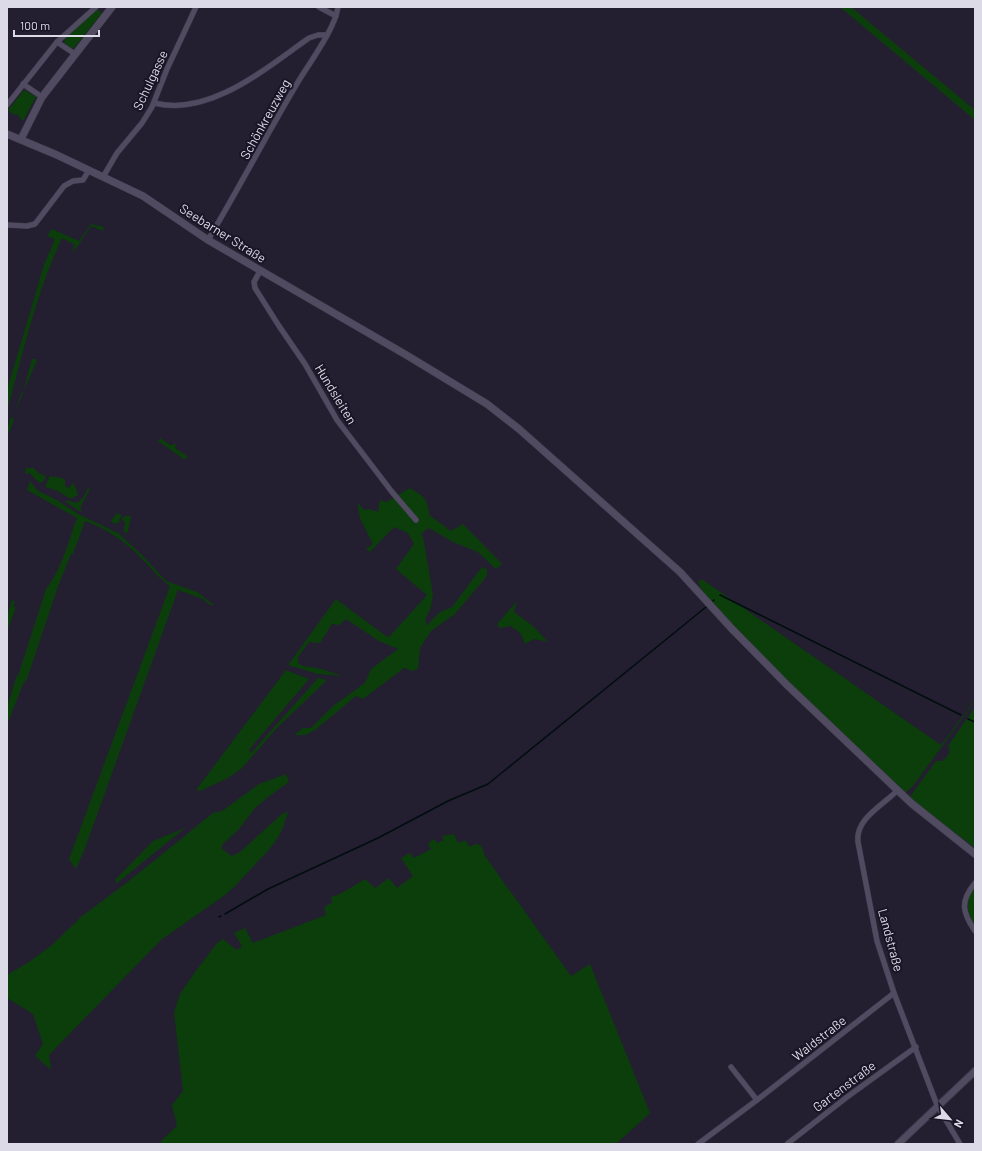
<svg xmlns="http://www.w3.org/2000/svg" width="982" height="1151" font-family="Barlow,sans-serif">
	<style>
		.green { fill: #0c3e0c }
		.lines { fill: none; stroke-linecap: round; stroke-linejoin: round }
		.stream { stroke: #000d0f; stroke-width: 1.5 }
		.minor-casing { stroke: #3e3a4a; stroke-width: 6 }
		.tertiary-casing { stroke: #3e3a4a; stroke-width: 8 }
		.secondary-casing { stroke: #3e3a4a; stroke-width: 8 }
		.minor { stroke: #504b60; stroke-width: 5 }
		.tertiary { stroke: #504b60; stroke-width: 6 }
		.secondary { stroke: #504b60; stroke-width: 7 }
		.labels { text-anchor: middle; stroke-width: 4; stroke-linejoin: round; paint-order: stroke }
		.street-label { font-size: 13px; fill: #dddae7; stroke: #191526 }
	</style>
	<rect width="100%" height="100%" fill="#231e30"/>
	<g class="green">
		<path d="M 840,7 L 851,7 L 975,110 L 975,120 Z"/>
		<path d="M 96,9 L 102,13 L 73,49 L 64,43 L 65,39 Z"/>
		<path d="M 24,90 L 25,90 L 36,97 L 23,121 L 19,117 L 19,115 L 15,114 L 14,115 L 8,110 Z"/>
		<path d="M 91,224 L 104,227 L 103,231 L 91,226 L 77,247 L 71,253 L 75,245 L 62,238 C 36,293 23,353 7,411 L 7,390 L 44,265 L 55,239 L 47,236 L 52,229 L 79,241 Z"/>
		<path d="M 32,359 L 35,359 L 37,360 L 12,419 L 14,420 L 7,437 L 7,430 L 11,417 L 13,418 L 21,393 L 23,393 Z"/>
		<path d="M 160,438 L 170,445 L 176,444 L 175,448 L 187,456 L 185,460 L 158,441 Z"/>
		<path d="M 26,468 L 34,468 L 38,473 L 46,476 L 44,481 L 41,483 L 36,480 L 30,473 L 26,474 L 25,472 Z"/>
		<path d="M 50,476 L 62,478 L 65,480 L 65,486 L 69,488 L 73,483 L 76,488 L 78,496 L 74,496 L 75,498 L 69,498 L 58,491 L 45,487 Z"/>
		<path d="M 30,481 L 38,491 L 55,499 L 78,514 L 118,533 L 143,556 L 166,581 L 197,592 L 214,605 L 210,605 L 203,599 L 178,590 L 84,851 L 76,869 L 69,859 L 170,586 C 158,578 151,567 141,558 C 125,541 107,529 85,521 L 73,554 L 71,554 L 59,584 L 27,679 L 23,684 L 7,725 L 7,707 L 17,675 L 18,676 L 46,589 C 62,569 68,542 77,518 L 27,490 Z"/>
		<path d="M 88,488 L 90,489 L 80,508 L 82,511 L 79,511 L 66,502 L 67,500 L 75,503 C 83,501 84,495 88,488 Z"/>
		<path d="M 410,488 C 424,497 428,498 429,515 L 451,531 L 463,524 L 502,564 L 496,569 L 478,552 L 453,542 L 429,528 L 421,534 L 423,537 L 433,594 L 431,607 L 425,620 L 427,625 L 440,612 L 452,607 L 482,567 L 487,569 L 487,576 L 455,614 L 431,631 L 420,648 L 418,669 L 412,671 L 404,668 L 363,699 L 356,696 L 315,730 L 306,735 L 294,735 L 303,728 L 311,728 L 333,706 L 365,683 L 371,669 L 398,649 L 379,641 L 346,619 L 339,625 L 332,624 L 320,643 L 309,642 L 298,657 L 298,663 L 303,666 L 322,669 L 342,676 L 318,674 L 288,665 L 336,599 L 386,636 L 389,637 L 427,595 L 396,569 L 414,544 L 408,533 L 394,527 L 370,552 L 366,549 L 373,544 L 360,518 L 357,502 L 364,510 L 369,509 L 378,512 L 380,500 L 386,502 Z"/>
		<path d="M 117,513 L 122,515 L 119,520 L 120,522 L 114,524 L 111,521 Z"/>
		<path d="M 125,516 L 131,516 L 128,532 L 126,532 L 126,535 L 124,532 L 125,522 L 122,520 L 122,518 L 124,517 Z"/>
		<path d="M 700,580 L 703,580 L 941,745 L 975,700 L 975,701 L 913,786 L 905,793 L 782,676 L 710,601 L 700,587 L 698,582 Z"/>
		<path d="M 12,600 L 15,601 L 13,607 L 16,607 L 7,632 L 7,616 Z"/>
		<path d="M 517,601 L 514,612 L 533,626 L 548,642 L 534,639 L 525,644 L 521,634 L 511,626 L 499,628 L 497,624 Z"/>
		<path d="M 286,670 L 309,679 L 249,750 L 251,753 L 318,678 L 327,680 L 277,728 L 241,769 L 228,778 L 200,791 L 196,790 Z"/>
		<path d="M 975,707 L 975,848 L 909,798 L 936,761 L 942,761 L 947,757 L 950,752 L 948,746 Z"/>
		<path d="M 286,774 L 289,782 L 268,797 L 255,808 L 239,829 L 222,845 L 222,849 L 232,856 L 240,852 L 283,813 L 288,812 L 282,830 L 275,842 L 267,852 L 234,887 L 225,895 L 161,940 L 49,1055 L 51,1070 L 35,1056 L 43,1044 L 33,1014 L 7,998 L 7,975 L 29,962 L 52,945 L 82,916 L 129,881 L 213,813 L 222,811 L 259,784 Z"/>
		<path d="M 185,828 L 116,884 L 116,879 L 153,841 Z"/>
		<path d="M 454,834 L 458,843 L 465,840 L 470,847 L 475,844 L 481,845 L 485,856 L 571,976 L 590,964 L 650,1113 L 616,1144 L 161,1144 L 161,1141 L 177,1126 L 172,1105 L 183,1091 L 174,1012 L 180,994 L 195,972 L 217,943 L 223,939 L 237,950 L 242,946 L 234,933 L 245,928 L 253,943 L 326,915 L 324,907 L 332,903 L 331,897 L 340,894 L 365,879 L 375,888 L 389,878 L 397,888 L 413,876 L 401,858 L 410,853 L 414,858 L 431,849 L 428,843 L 434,839 L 437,843 L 444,840 L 442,836 Z"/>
		<path d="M 975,886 L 975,926 C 966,911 963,902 975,886 Z"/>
	</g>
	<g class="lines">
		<g class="stream">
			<path d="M 720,595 L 961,715"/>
			<path d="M 713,601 L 714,600"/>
			<path d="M 968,719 L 975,722"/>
			<path d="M 225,914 L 268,889 L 378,838 L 448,801 L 488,784 L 706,607"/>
			<path d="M 219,917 L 221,916"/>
		</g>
		<g class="minor-casing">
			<g id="minor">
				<path d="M 319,7 L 336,16"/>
				<path d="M 57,42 L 75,54"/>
				<path d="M 23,84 L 42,97"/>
				<path d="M 154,103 C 210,117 266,68 309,38 L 318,35 L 326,35"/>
				<path d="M 7,105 L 57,42 L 96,7"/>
				<path d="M 103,177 L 117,153 L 142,123 L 152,107 L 167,69 L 196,7"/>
				<path d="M 7,225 L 27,226 L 35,224 L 64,186 L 73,181 L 83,180 L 89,170"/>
				<path d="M 208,240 C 239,188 267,134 298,82 C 310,62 335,29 338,7"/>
				<path d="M 260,271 L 254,282 L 255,288 L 279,326 L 305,364 L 337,420 L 392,492 L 416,520"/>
				<path d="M 898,790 C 883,805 855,819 858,842 L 877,941 L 894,993 L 937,1105 L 960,1144"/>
				<path d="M 975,883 C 960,901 962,912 975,931"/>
				<path d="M 731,1067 L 757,1100"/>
				<path d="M 698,1144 L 757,1100 L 894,993"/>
				<path d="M 787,1144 L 847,1097 L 916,1047"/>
			</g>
		</g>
		<g class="tertiary-casing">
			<path id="tertiary" d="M 898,1144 L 975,1071"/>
		</g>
		<g class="secondary-casing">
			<g id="secondary">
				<path d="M 7,134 L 57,155 L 143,196 L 208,240 L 408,356 L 487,404 L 519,429 L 680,572 L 732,629 L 787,685 L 911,803 L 975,854"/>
				<path d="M 21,139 L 42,97 L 112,7"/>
			</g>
		</g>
		<use href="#minor" class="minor"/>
		<use href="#tertiary" class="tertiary"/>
		<use href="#secondary" class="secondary"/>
	</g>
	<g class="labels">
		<g class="street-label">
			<text transform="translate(150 80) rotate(-65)" y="5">Schulgasse</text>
			<text transform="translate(265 119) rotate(-61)" y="5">Schönkreuzweg</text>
			<text transform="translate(223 233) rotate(32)" y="5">Seebarner Straße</text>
			<text transform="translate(336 394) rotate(59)" y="5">Hundsleiten</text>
			<text transform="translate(891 940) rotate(75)" y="5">Landstraße</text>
			<text transform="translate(819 1038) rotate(-38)" y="5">Waldstraße</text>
			<text transform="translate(844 1086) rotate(-37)" y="5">Gartenstraße</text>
		</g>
	</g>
	<rect width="982" height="1151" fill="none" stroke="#dddae7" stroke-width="16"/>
	<g transform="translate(950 1119) rotate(118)" stroke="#191526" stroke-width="3" paint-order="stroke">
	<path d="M0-3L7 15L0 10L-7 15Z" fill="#dddae7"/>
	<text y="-6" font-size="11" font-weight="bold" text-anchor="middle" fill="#dddae7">N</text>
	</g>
	<path d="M14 30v6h85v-6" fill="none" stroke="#dddae7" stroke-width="2"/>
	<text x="20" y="30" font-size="12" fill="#dddae7" stroke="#191526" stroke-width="3" paint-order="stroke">100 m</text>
</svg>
